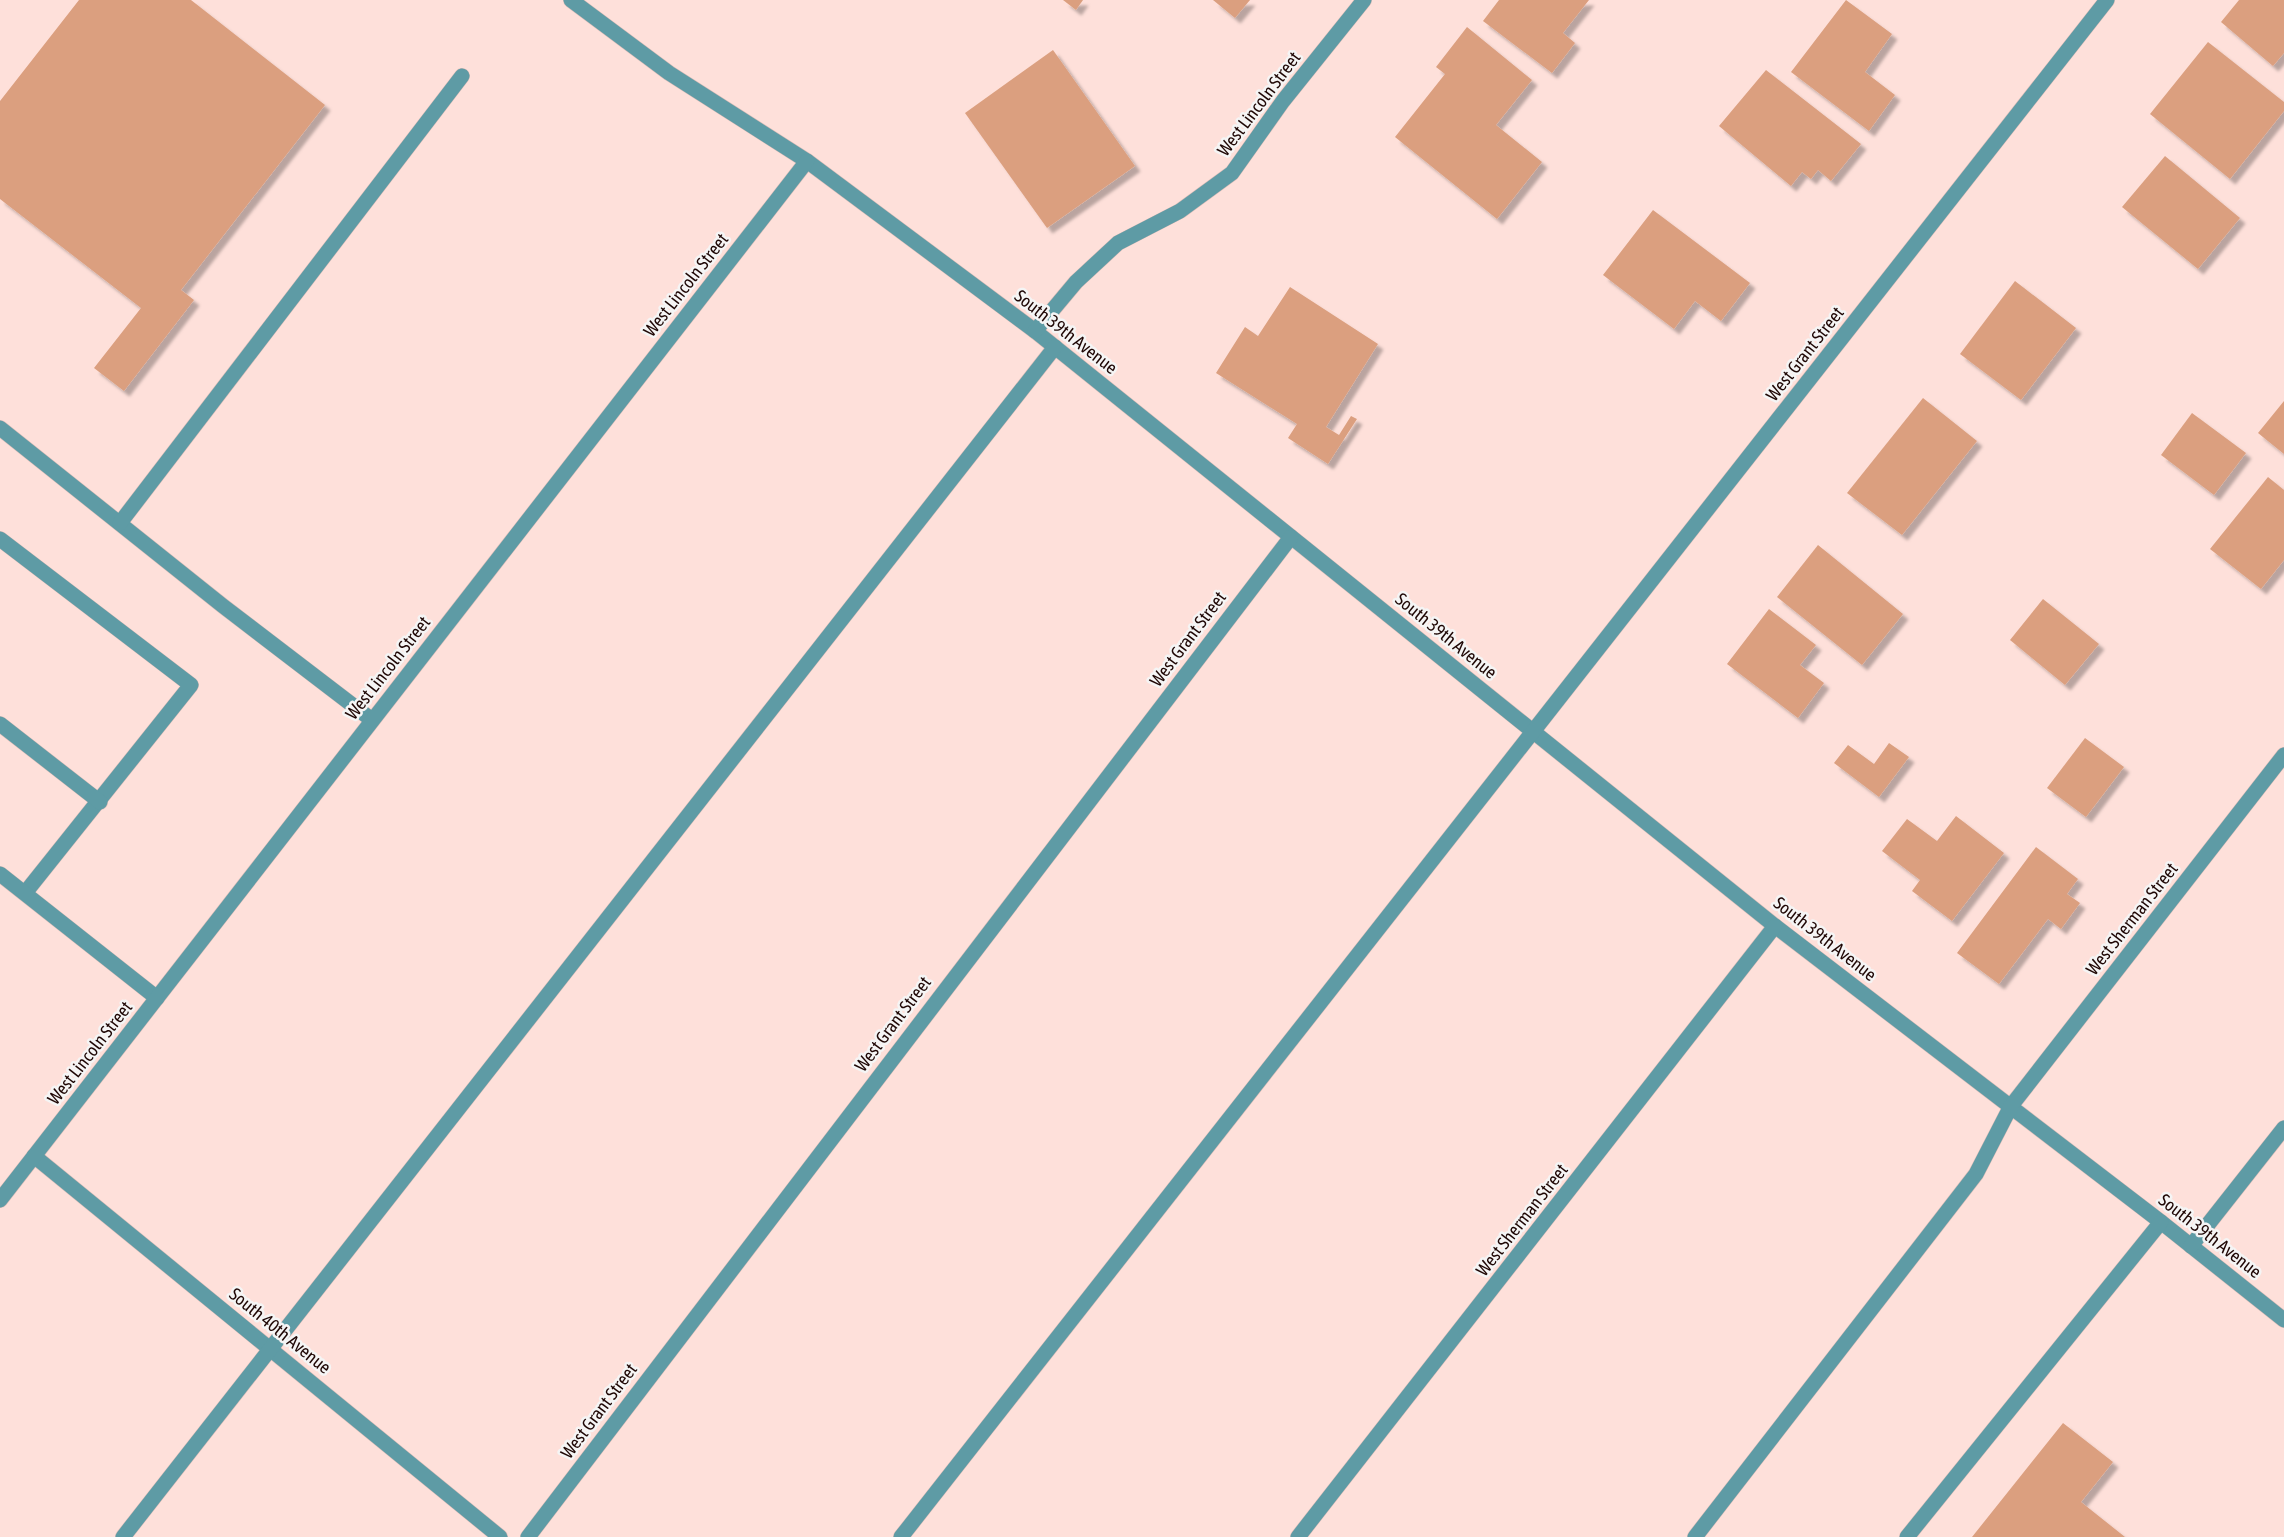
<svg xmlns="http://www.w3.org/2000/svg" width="2284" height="1537" font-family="'Asap Condensed',sans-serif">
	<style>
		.building { fill: #db9f7f; filter: url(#shadow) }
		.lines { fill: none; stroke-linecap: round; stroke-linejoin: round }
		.minor-casing { stroke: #dabdb8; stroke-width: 16 }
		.minor { stroke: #5e9ba5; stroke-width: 15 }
		.labels { text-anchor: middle; stroke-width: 5; stroke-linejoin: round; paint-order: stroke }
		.street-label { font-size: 18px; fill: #1f0705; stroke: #f5f5f5 }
	</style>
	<defs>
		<filter id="shadow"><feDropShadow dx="5.5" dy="5.5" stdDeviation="1.5" flood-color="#0004"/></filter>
	</defs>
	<rect width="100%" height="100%" fill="#fee0da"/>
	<g class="building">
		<path d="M 79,0 L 191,0 L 325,105 L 181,290 L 194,300 L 124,391 L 94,368 L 141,308 L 0,199 L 0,101 Z"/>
		<path d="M 1063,0 L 1083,0 L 1076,10 Z"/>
		<path d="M 1213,0 L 1250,0 L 1235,18 Z"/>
		<path d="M 1499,0 L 1589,0 L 1563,33 L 1575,43 L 1552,73 L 1483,21 Z"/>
		<path d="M 1846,0 L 1892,34 L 1865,72 L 1895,95 L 1869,131 L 1791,72 Z"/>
		<path d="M 2239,0 L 2284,0 L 2284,53 L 2273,66 L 2221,22 Z"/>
		<path d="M 1467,27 L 1532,80 L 1496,125 L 1542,162 L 1497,219 L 1395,137 L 1445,74 L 1436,67 Z"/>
		<path d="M 2208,42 L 2284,102 L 2284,111 L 2230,179 L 2150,114 Z"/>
		<path d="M 1053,50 L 1135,166 L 1047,228 L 965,113 Z"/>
		<path d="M 1766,70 L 1861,144 L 1831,181 L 1818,170 L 1811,179 L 1802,172 L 1791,186 L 1719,126 Z"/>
		<path d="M 2165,156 L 2240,218 L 2198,269 L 2122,207 Z"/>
		<path d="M 1653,210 L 1750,283 L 1721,321 L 1695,301 L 1674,329 L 1603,275 Z"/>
		<path d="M 2015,281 L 2076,328 L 2021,400 L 1960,354 Z"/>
		<path d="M 1290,287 L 1378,344 L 1326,427 L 1339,435 L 1351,416 L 1357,419 L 1328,464 L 1288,438 L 1297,424 L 1216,373 L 1245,327 L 1258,336 Z"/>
		<path d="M 1923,398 L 1977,441 L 1902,535 L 1847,493 Z"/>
		<path d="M 2284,401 L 2284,454 L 2258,433 Z"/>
		<path d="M 2192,413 L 2246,453 L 2214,495 L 2161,455 Z"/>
		<path d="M 2268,477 L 2284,490 L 2284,560 L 2261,589 L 2210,549 Z"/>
		<path d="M 1818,545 L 1903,614 L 1862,665 L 1777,597 Z"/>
		<path d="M 2043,599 L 2099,644 L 2065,685 L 2010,640 Z"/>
		<path d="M 1769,609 L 1816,645 L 1800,665 L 1824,683 L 1798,718 L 1727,664 Z"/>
		<path d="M 2085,738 L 2124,767 L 2086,817 L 2047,788 Z"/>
		<path d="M 1889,743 L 1909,757 L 1879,797 L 1834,763 L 1848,745 L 1874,764 Z"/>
		<path d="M 1956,816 L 2004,853 L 1952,921 L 1912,891 L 1920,880 L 1882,851 L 1907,819 L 1937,841 Z"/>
		<path d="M 2036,847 L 2078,879 L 2067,894 L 2080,903 L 2061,929 L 2048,919 L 1999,984 L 1957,953 Z"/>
		<path d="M 2063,1423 L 2113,1462 L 2081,1502 L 2125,1537 L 1972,1537 Z"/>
	</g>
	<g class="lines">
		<g class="minor-casing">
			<g id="minor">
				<path d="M 571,0 L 669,73 L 807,161 L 1035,331 L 1775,926 L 2161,1222 L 2284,1320"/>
				<path d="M 1035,331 L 1076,282 L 1118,243 L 1180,211 L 1232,173 L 1283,101 L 1364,0"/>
				<path d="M 0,428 L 223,606 L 372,720"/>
				<path d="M 120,523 L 462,76"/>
				<path d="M 0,539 L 191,685 L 25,893"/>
				<path d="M 0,724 L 100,802"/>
				<path d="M 0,874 L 157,998"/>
				<path d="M 34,1156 L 500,1537"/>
				<path d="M 0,1200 L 807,161"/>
				<path d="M 2191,1246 L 2284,1128"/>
				<path d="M 123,1537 L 1055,347"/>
				<path d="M 528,1537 L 1291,537"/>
				<path d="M 901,1537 L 2107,0"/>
				<path d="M 1298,1537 L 1775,926"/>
				<path d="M 1695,1537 L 1976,1174 L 2011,1106 L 2284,755"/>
				<path d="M 1907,1537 L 2161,1222"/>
			</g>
		</g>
		<use href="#minor" class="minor"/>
	</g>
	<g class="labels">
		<g class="street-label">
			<text transform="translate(1259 104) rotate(-53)" y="6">West Lincoln Street</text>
			<text transform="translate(686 285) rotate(-52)" y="6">West Lincoln Street</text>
			<text transform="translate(1066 332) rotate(38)" y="6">South 39th Avenue</text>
			<text transform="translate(1805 354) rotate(-52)" y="6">West Grant Street</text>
			<text transform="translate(1446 636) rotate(39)" y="6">South 39th Avenue</text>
			<text transform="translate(1188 639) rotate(-53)" y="6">West Grant Street</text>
			<text transform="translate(388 668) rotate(-52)" y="6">West Lincoln Street</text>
			<text transform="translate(2132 919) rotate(-52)" y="6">West Sherman Street</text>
			<text transform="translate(1825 939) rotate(38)" y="6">South 39th Avenue</text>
			<text transform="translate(893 1024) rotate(-53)" y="6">West Grant Street</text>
			<text transform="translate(90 1053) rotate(-52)" y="6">West Lincoln Street</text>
			<text transform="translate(1522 1220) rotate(-52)" y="6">West Sherman Street</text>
			<text transform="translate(2210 1236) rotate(38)" y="6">South 39th Avenue</text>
			<text transform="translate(280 1331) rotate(39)" y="6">South 40th Avenue</text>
			<text transform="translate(599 1411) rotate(-53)" y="6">West Grant Street</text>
		</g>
	</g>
</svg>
